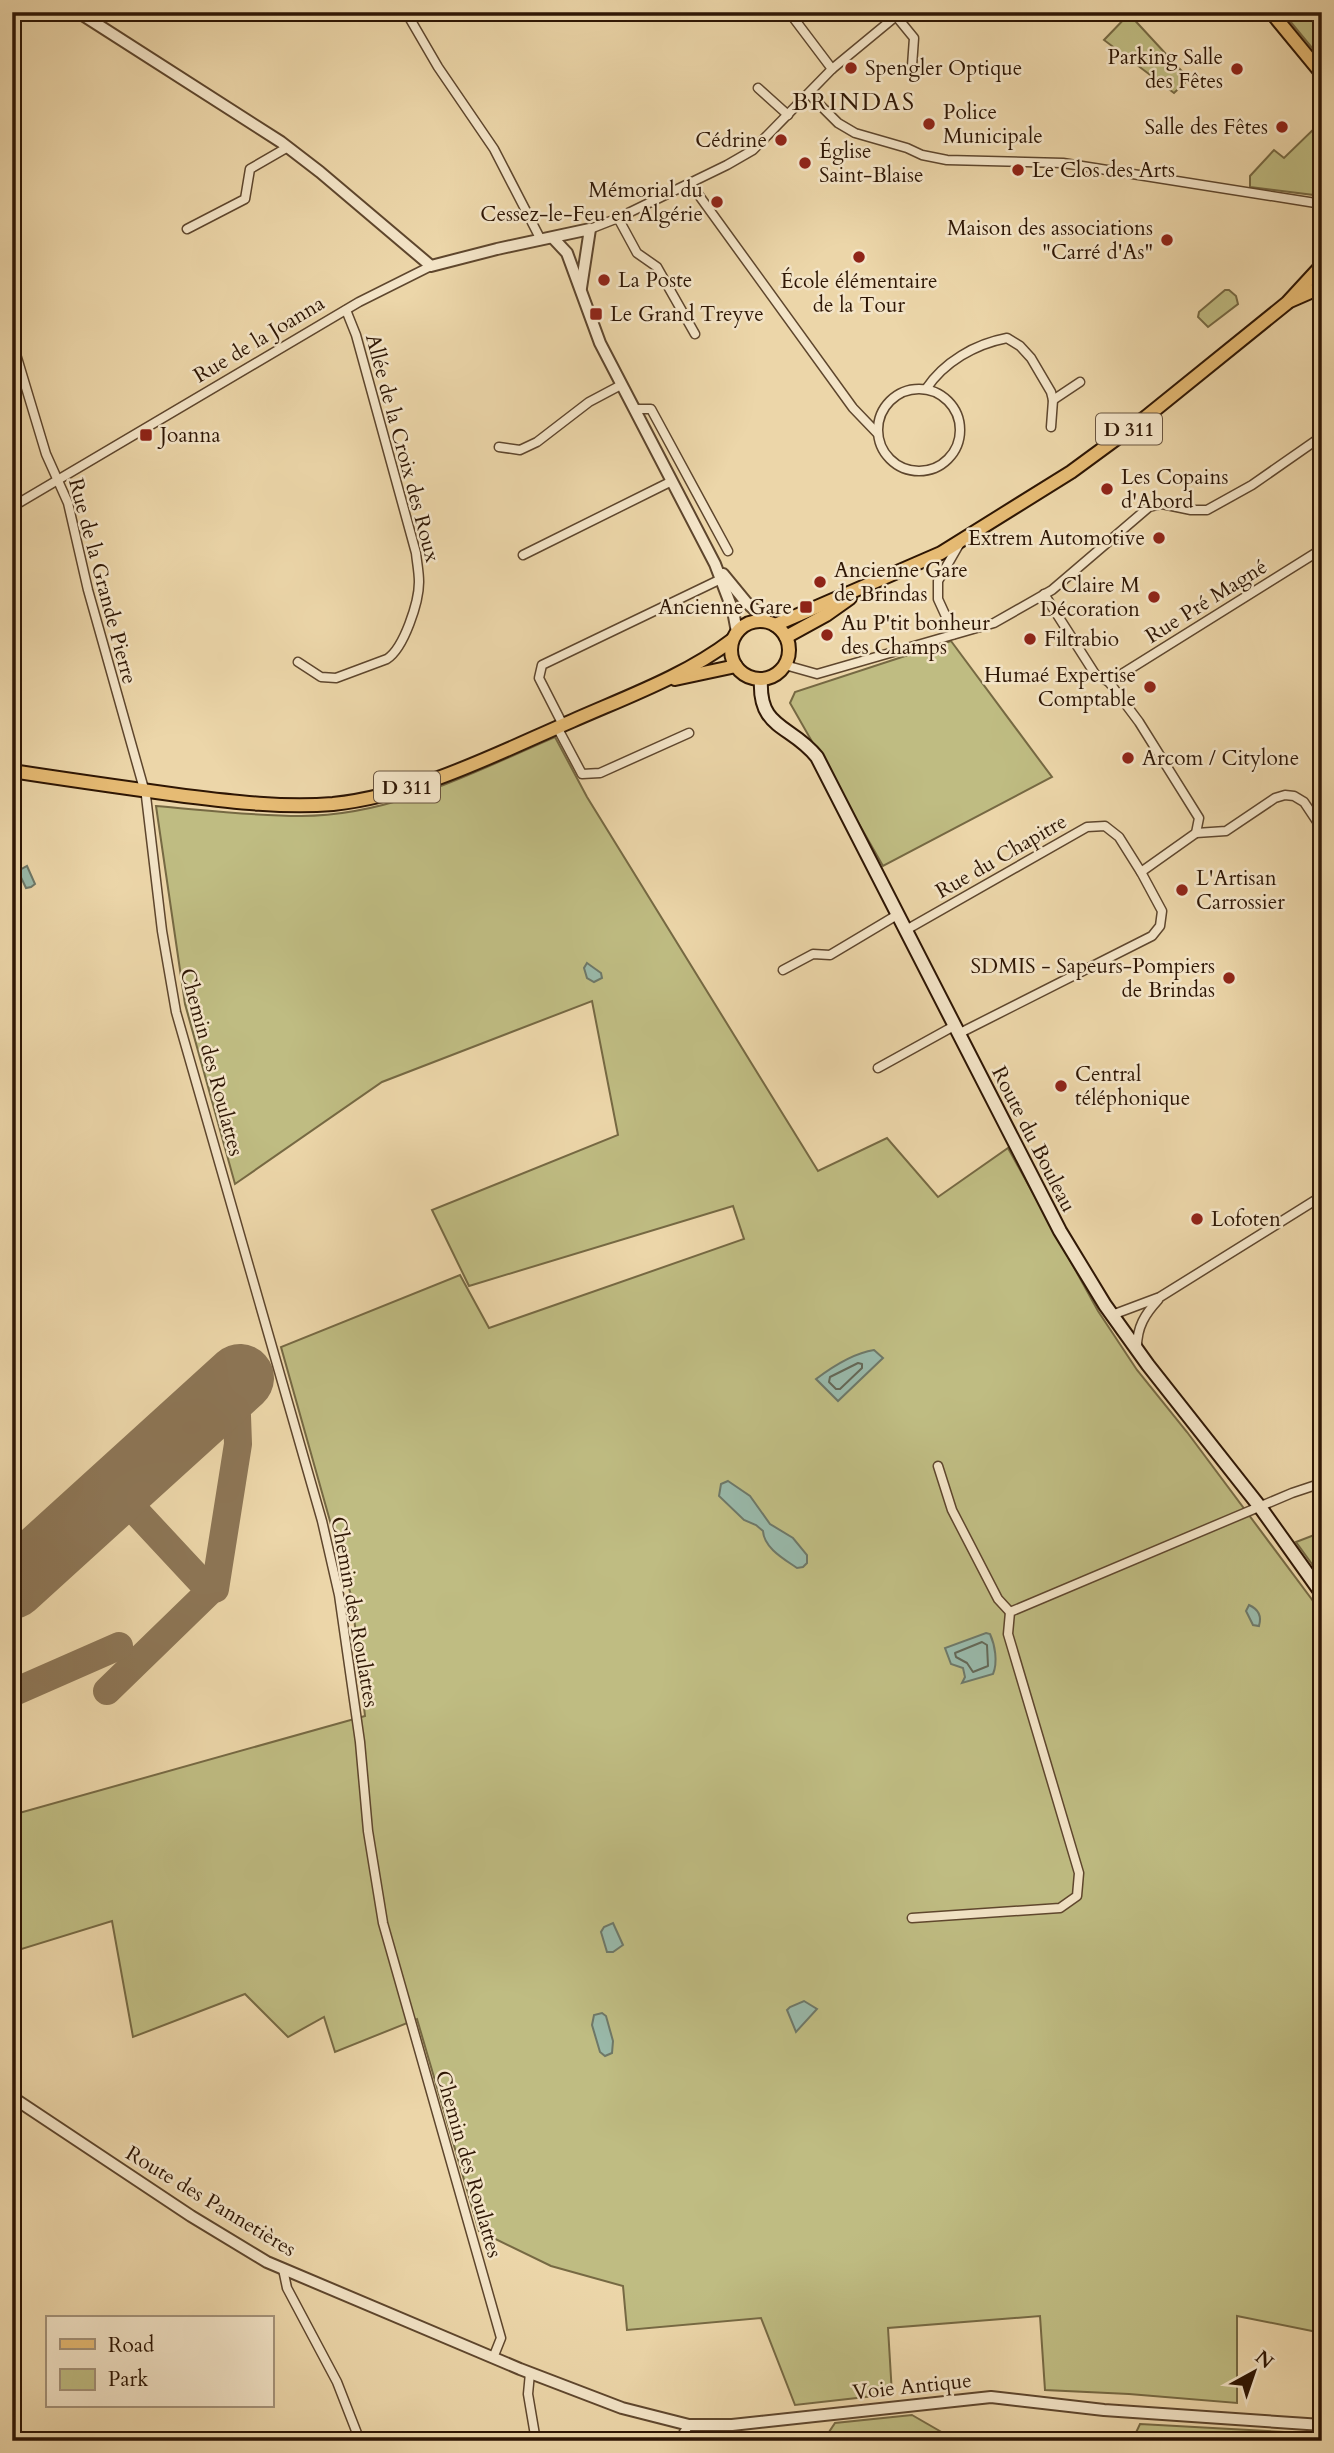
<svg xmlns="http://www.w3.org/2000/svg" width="1334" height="2453" font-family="Cardo,serif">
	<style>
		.green { fill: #bfbc82; stroke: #766943; stroke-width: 2 }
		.water { fill: #99b9aa; stroke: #6e7868; stroke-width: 2 }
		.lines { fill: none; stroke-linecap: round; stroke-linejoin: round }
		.shore { stroke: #646857; stroke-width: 2 }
		.taxiway { stroke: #8d7656; stroke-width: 28 }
		.runway { stroke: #8d7656; stroke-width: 68 }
		.minor-casing { stroke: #5e462d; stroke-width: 11 }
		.tertiary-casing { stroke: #5e462d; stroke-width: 14 }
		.secondary-casing { stroke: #2e1604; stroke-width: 16 }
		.primary-casing { stroke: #2e1604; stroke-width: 16 }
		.minor { stroke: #f3e4c7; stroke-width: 8 }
		.tertiary { stroke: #f3e4c7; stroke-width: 10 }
		.secondary { stroke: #f3e4c7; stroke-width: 12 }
		.primary { stroke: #e6bb74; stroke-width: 12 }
		.poi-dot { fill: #8f2418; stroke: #f3e4c7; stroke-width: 2.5 }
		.labels { text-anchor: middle; stroke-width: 5; stroke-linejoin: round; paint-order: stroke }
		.shield { fill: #f3e4c7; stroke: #69543e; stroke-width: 2 }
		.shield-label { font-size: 19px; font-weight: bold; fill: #2e1604 }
		.poi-label { font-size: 21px; fill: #2e1604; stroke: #f3e4c7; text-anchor: start }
		.street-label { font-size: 21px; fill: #2e1604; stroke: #f3e4c7 }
		.quarter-label { font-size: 24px; letter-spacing: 2px; fill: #2e1604; stroke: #f3e4c7 }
	</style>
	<rect width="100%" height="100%" fill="#ecd6a9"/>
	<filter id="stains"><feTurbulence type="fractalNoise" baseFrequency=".00286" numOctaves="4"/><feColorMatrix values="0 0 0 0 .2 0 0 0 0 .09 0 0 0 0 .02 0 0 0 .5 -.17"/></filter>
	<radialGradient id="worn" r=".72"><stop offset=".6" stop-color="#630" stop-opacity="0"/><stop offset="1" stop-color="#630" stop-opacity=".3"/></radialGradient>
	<g class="green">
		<path d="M 1304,12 L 1322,12 L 1322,60 L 1289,20 Z"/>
		<path d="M 1129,14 L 1189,79 L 1174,93 L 1104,40 Z"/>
		<path d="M 1322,121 L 1322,196 L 1250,187 L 1250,176 L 1274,150 L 1284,158 Z"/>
		<path d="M 1225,290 L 1229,290 L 1236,296 L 1238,304 L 1208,327 L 1198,317 L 1199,312 Z"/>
		<path d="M 951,641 L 1052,777 L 883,866 L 790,703 L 795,692 Z"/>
		<path d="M 555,737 L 587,797 L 818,1171 L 887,1138 L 938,1197 L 1008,1148 L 1098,1311 L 1137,1370 L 1187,1432 L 1322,1613 L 1322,2333 L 1237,2316 L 1237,2403 L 1129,2394 L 1045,2390 L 1040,2316 L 888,2328 L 892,2394 L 795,2405 L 761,2318 L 627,2330 L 623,2286 L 551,2266 L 479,2231 L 417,2019 L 335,2052 L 324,2017 L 288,2037 L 245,1994 L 133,2037 L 112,1921 L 12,1952 L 12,1815 L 365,1716 L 352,1599 L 281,1347 L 460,1275 L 489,1328 L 744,1239 L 733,1206 L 469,1286 L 432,1210 L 618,1135 L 592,1001 L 382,1082 L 235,1184 L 185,1004 L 156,806 C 204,810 253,816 301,816 C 392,816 474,772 555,737 Z"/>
		<path d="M 1322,1532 L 1322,1578 L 1296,1542 Z"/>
		<path d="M 912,2415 L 957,2441 L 823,2441 L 835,2423 Z"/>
		<path d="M 1140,2424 L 1322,2434 L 1322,2441 L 1132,2441 Z"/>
	</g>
	<g class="water">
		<path d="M 27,866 L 35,884 L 31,887 L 26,888 L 18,871 Z"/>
		<path d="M 587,963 L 601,973 L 602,978 L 594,982 L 587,978 L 584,968 Z"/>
		<path d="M 874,1350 L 883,1358 L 838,1401 L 816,1379 C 832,1367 854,1353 874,1350 Z"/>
		<path d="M 728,1481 L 750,1496 L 770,1524 L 793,1538 L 807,1555 L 807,1563 L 803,1567 L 797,1568 C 784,1559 764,1548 763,1531 L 756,1525 L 744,1520 L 719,1496 L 721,1484 Z"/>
		<path d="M 1249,1605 C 1258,1609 1262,1616 1259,1626 L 1253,1625 L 1246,1611 Z"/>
		<path d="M 986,1633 L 990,1634 C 995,1645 998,1662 993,1674 L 962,1683 L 965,1677 L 963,1668 L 951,1664 L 945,1648 Z"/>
		<path d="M 613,1923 L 623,1945 L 613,1952 L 607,1952 L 601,1932 L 604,1927 Z"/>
		<path d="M 804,2001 L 817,2009 L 796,2032 L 787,2010 L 790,2007 Z"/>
		<path d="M 602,2013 L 606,2016 L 613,2041 L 612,2053 L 605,2056 L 600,2052 L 592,2025 L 594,2015 Z"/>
	</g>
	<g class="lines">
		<g class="shore">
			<path d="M 858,1363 L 862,1364 L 862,1368 L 840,1389 L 836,1389 L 829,1382 L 830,1377 Z"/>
			<path d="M 982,1642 L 987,1645 L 988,1666 L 973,1672 L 967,1663 L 956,1657 L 955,1653 Z"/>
		</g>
		<g class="taxiway">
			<path d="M 215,1589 L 238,1444 L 237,1416 L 229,1388"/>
			<path d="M 107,1691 L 210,1591 L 115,1489"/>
			<path d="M 12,1693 L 119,1646"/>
		</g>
		<path class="runway" d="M 12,1585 L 240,1378"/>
		<g class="minor-casing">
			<g id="minor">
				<path d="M 406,12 L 438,67 L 494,149 L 541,240"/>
				<path d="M 789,12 L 832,69"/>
				<path d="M 896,16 L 914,38 L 912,66"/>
				<path d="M 758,88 L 788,115"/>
				<path d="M 809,94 L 838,123 L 855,133 L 907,148 L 922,155 L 947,160 L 1063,163 L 1322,204"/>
				<path d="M 690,183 L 853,408 L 877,433"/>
				<path d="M 618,218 L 637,253 L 657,267 L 695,334"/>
				<path d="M 187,229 L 245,199 L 250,169 L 288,147"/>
				<path d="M 590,229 L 618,218 L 727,165 L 753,150 L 832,69 L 901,12"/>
				<path d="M 12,341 L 46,454 L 68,503 L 88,590 L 146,796 L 162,931 L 176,1012 L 322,1521 L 339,1595 L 360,1742 L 368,1831 L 383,1923 L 501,2338 L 493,2358"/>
				<circle cx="919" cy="430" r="41"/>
				<path d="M 926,389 C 944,362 975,344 1007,338 L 1020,346 L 1031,358 L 1051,392 L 1053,400 L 1051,427"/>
				<path d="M 1053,400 L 1080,382"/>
				<path d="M 635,409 L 651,409 L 728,551"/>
				<path d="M 499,447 L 520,450 L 537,442 L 589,402 L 621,385"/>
				<path d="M 12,507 L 359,302 L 431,266"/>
				<path d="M 523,555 L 672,481"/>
				<path d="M 1044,594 L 1095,674 L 1109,682 L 1322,549"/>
				<path d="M 954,634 L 938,599 L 938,581 L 961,541"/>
				<path d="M 298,662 L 321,677 L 336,678 L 387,659 C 404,648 419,602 419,582 C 419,572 417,563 416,553 L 356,335 L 346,310"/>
				<path d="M 785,665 L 817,674 L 994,623 L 1052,590 L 1149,507 L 1162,504 L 1191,510 L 1207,510 L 1252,485 L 1318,439 L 1322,440"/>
				<path d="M 1109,682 L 1139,722 L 1199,818 L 1196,833 L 1141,872"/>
				<path d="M 563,725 L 539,678 L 542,665 L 721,579"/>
				<path d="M 557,727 L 582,774 L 600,773 L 689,733"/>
				<path d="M 1196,833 L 1226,831 L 1275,798 L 1285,795 L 1294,796 L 1304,802 L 1322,829"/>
				<path d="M 906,930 L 1087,827 L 1105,826 L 1119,837 L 1141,872 L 1162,911 L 1160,926 L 1152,936 L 958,1034"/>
				<path d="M 783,970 L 813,954 L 830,955 L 897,915"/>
				<path d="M 878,1068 L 954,1026"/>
				<path d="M 1112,1315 L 1160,1297 L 1322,1196"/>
				<path d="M 1137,1347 C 1137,1327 1145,1314 1158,1300"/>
				<path d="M 938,1466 L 952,1510 L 998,1599 L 1010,1612"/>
				<path d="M 912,1918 L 1060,1908 L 1077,1896 L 1079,1873 L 1008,1634 L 1010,1612 L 1292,1493 L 1322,1483"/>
				<path d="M 283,2269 L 287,2288 L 337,2382 L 360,2441"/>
				<path d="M 530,2373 L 528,2394 L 536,2441"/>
				<path d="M 678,2441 L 689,2425"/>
			</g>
		</g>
		<g class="tertiary-casing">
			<g id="tertiary">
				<path d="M 78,12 L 281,142 L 320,172 L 431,266 L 497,249 L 590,229 L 581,288"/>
				<path d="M 553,238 L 567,253 L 600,343 L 715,564 L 733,611 L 737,632"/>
				<path d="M 723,574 L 746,602 L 768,622"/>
				<path d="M 12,2097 L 191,2216 L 267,2262 L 520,2369 L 622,2408 L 689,2425 L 732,2425 L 991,2397 L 1104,2410 L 1322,2425"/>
			</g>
		</g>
		<g class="secondary-casing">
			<path id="secondary" d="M 761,679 C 758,730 791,724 817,757 L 1060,1231 L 1105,1305 L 1148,1365 L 1260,1507 L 1322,1594"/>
		</g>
		<g class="primary-casing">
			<g id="primary">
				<path d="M 1271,12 L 1322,74"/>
				<path d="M 1290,301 L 1322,287"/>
				<circle cx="760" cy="650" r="29"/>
				<path d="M 775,625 L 941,553 L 1071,472 L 1146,417 L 1287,303 L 1322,265"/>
				<path d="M 786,637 L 826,615 L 850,598"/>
				<path d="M 675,679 L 736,666"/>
				<path d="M 12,771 C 70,780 127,788 185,796 C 234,802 284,808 333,804 C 417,795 496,754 572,721 C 626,697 685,676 732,640"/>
			</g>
		</g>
		<use href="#minor" class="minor"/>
		<use href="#tertiary" class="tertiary"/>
		<use href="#secondary" class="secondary"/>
		<use href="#primary" class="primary"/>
	</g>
	<g class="poi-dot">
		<circle cx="851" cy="68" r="7"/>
		<circle cx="1237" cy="69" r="7"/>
		<circle cx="929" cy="124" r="7"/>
		<circle cx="1282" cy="127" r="7"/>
		<circle cx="781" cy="140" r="7"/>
		<circle cx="805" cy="163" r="7"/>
		<circle cx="1018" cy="170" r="7"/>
		<circle cx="717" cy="202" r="7"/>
		<circle cx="1167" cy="240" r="7"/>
		<circle cx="859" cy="257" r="7"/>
		<circle cx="604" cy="280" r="7"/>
		<rect x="589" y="307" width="14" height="14" rx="3.5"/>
		<rect x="139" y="428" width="14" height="14" rx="3.5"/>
		<circle cx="1107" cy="489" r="7"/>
		<circle cx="1159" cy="538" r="7"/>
		<circle cx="820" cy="582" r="7"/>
		<circle cx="1154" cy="597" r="7"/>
		<rect x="799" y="600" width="14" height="14" rx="3.5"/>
		<circle cx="827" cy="635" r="7"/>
		<circle cx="1030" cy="639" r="7"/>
		<circle cx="1150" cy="687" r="7"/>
		<circle cx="1128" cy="758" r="7"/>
		<circle cx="1182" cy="890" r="7"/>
		<circle cx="1229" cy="978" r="7"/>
		<circle cx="1061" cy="1086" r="7"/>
		<circle cx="1197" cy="1219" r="7"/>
	</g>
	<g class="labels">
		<g class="shield">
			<rect x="1096" y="413.5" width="66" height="31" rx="5"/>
			<rect x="374" y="771.5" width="66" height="31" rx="5"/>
		</g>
		<g class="shield-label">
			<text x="1129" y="436">D 311</text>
			<text x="407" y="794">D 311</text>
		</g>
		<g class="poi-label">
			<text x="1223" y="64" text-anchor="end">Parking Salle<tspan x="1223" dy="24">des Fêtes</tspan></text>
			<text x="865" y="75">Spengler Optique</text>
			<text x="943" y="119">Police<tspan x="943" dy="24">Municipale</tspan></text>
			<text x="1268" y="134" text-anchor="end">Salle des Fêtes</text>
			<text x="767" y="147" text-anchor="end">Cédrine</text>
			<text x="819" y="158">Église<tspan x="819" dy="24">Saint-Blaise</tspan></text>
			<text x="1032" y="177">Le Clos des Arts</text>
			<text x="703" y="197" text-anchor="end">Mémorial du<tspan x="703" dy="24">Cessez-le-Feu en Algérie</tspan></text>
			<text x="1153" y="235" text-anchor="end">Maison des associations<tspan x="1153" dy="24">"Carré d'As"</tspan></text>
			<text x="618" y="287">La Poste</text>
			<text x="859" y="288" text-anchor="middle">École élémentaire<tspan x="859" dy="24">de la Tour</tspan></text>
			<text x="610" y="321">Le Grand Treyve</text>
			<text x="160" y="442">Joanna</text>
			<text x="1121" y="484">Les Copains<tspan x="1121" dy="24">d'Abord</tspan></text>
			<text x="1145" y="545" text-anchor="end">Extrem Automotive</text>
			<text x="834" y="577">Ancienne Gare<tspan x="834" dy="24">de Brindas</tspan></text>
			<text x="1140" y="592" text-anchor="end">Claire M<tspan x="1140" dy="24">Décoration</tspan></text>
			<text x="792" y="614" text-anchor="end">Ancienne Gare</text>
			<text x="841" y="630">Au P'tit bonheur<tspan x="841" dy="24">des Champs</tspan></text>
			<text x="1044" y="646">Filtrabio</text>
			<text x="1136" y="682" text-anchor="end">Humaé Expertise<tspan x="1136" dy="24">Comptable</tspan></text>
			<text x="1142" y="765">Arcom / Citylone</text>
			<text x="1196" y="885">L'Artisan<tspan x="1196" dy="24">Carrossier</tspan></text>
			<text x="1215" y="973" text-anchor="end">SDMIS - Sapeurs-Pompiers<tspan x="1215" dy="24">de Brindas</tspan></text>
			<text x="1075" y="1081">Central<tspan x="1075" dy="24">téléphonique</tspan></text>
			<text x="1211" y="1226">Lofoten</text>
		</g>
		<g class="street-label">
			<text transform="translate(259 339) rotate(-31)" y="7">Rue de la Joanna</text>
			<text transform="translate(403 448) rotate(75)" y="7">Allée de la Croix des Roux</text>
			<text transform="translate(103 581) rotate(75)" y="7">Rue de la Grande Pierre</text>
			<text transform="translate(1206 601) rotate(-32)" y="7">Rue Pré Magné</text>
			<text transform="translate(1001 856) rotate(-30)" y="7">Rue du Chapitre</text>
			<text transform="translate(212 1062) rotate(75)" y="7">Chemin des Roulattes</text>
			<text transform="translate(1034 1139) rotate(63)" y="7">Route du Bouleau</text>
			<text transform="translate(355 1612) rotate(80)" y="7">Chemin des Roulattes</text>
			<text transform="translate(469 2164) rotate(74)" y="7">Chemin des Roulattes</text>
			<text transform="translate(211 2201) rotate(31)" y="7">Route des Pannetières</text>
			<text transform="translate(912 2386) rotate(-6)" y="7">Voie Antique</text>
		</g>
		<g class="quarter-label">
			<text x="854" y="110">BRINDAS</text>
		</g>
	</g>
	<rect width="1334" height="2453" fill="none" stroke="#ecd6a9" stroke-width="42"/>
	<rect x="14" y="14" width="1306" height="2425" fill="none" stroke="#2e1604" stroke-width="3.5"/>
	<rect x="21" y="21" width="1292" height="2411" fill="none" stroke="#2e1604" stroke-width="2"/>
	<rect x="46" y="2316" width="228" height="91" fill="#f3e4c7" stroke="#a49279" stroke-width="2"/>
	<rect x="60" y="2339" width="35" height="10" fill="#e6bb74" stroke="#a49279" stroke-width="2"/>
	<text x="108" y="2352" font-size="21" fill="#2e1604">Road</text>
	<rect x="60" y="2369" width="35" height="21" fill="#bfbc82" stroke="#a49279" stroke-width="2"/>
	<text x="108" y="2386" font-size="21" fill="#2e1604">Park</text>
	<g transform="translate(1254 2372) rotate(40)" stroke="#f3e4c7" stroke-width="5" paint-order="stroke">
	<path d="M0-5L12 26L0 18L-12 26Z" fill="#2e1604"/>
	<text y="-10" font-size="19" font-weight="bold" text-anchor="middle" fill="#2e1604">N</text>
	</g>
	<rect width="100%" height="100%" filter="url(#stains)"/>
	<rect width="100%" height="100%" fill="url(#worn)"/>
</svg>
